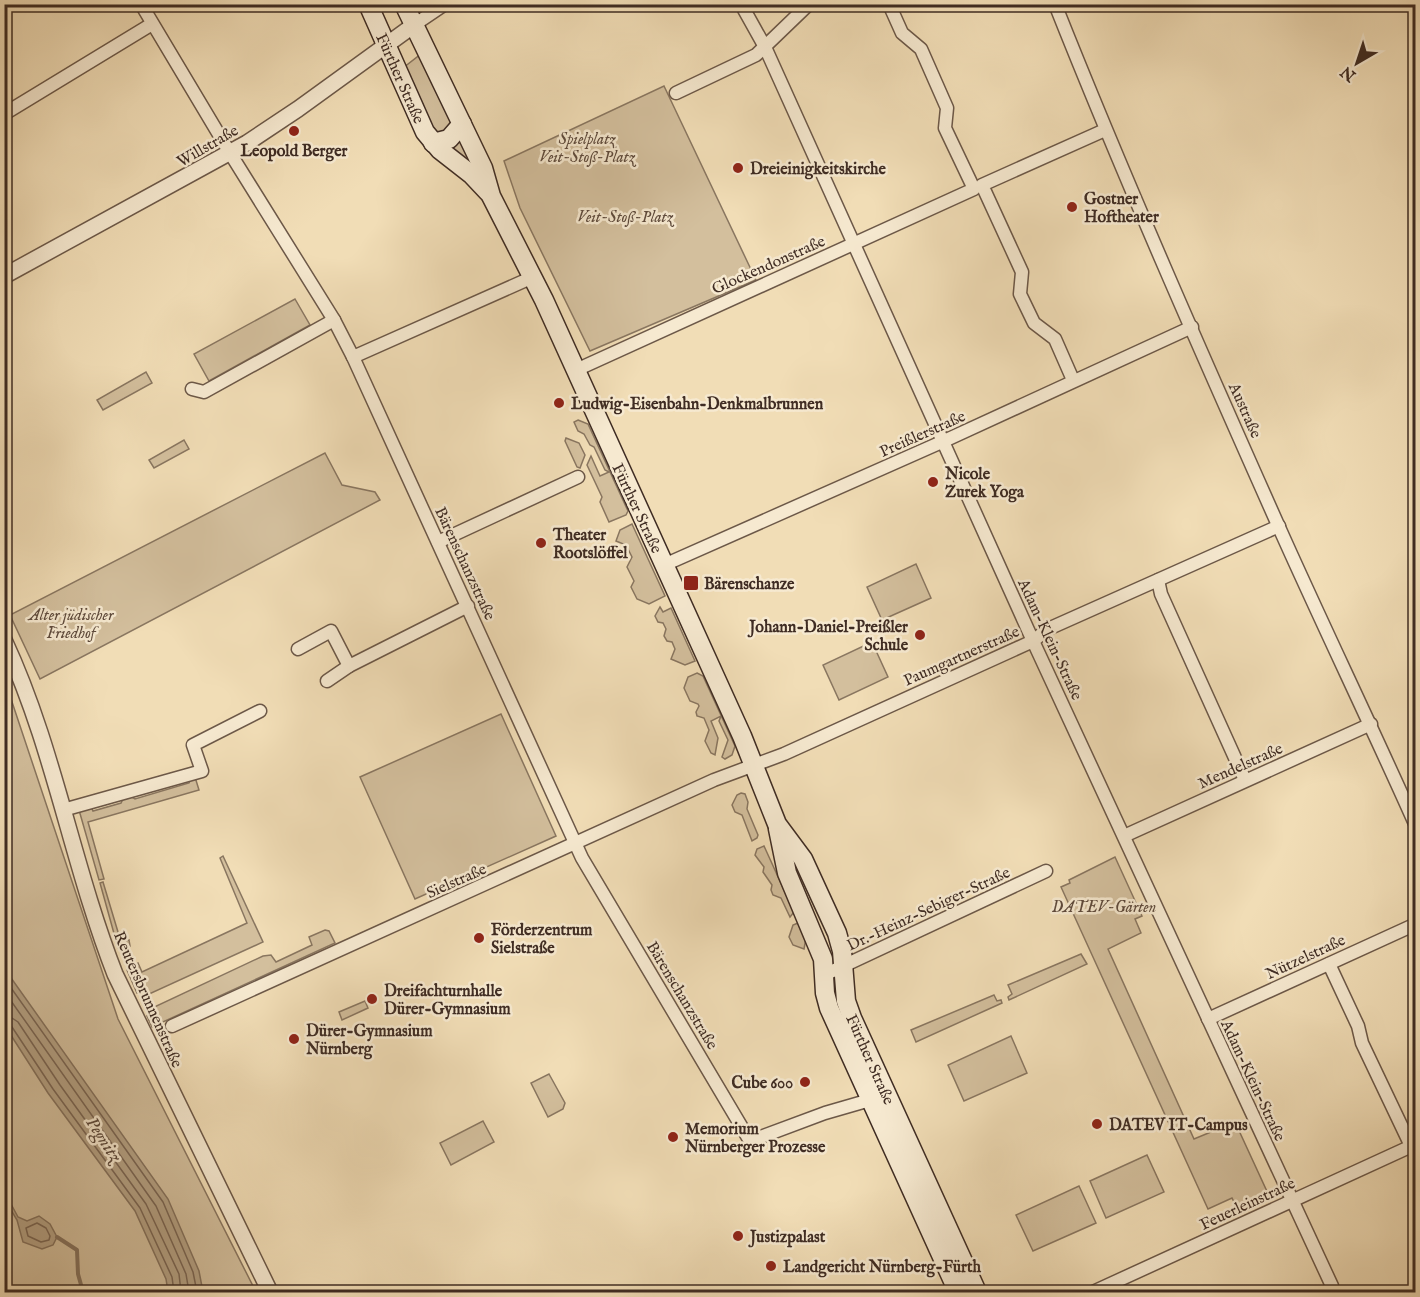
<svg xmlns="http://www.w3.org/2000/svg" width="1420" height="1297" font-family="'IM FELL English',serif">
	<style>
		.green { fill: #d3bf9d; stroke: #897660; stroke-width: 1.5 }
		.water { fill: #b4a184; stroke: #85725d; stroke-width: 1.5 }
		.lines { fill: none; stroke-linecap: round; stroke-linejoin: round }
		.shore { stroke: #7a6654; stroke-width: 1.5 }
		.stream { stroke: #85725d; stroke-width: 4 }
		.minor-casing { stroke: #6c5848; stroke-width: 15 }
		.tertiary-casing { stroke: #6c5848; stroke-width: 18 }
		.secondary-casing { stroke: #3f2c23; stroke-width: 21 }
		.minor { stroke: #f6e9d0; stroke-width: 12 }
		.tertiary { stroke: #f6e9d0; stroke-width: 15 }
		.secondary { stroke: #f6e9d0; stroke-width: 18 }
		.poi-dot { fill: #8f2418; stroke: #f6e9d0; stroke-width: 2 }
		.labels { text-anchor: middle; stroke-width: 5; stroke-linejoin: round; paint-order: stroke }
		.street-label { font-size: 16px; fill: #3f2c23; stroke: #f6e9d0 }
		.park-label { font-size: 16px; font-style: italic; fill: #5d493b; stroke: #f6e9d0 }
		.poi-label { font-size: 16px; font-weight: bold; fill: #3f2c23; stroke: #f6e9d0; text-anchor: start }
		.water-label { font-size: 18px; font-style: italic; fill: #5c493b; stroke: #f6e9d0 }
	</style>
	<rect width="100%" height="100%" fill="#f1ddb6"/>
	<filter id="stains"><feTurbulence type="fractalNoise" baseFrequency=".00333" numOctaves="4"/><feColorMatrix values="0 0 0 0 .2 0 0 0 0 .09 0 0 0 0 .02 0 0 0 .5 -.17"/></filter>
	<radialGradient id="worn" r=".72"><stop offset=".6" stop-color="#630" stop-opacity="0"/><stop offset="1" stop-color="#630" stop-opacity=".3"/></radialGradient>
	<g class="green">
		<path d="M 421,54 L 473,166 L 437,139 L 403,68 Z"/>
		<path d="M 664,86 L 756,280 L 590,351 L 520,208 L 504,161 Z"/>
		<path d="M 295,299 L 310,325 L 209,381 L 194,354 Z"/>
		<path d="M 146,372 L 152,383 L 103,410 L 97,400 Z"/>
		<path d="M 578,420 L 588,424 L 628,511 L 626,515 L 609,522 L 600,502 L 602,497 L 587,465 L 591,456 L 600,476 L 609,472 L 605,470 L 594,447 L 590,445 L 584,434 L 578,431 L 574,422 Z"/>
		<path d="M 566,438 L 579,443 L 585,455 L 580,468 L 577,467 L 565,441 Z"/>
		<path d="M 184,440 L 189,449 L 154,468 L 149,460 Z"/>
		<path d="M 325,453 L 342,485 L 375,492 L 380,500 L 40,679 L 10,615 Z"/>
		<path d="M 632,524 L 665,596 L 649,604 L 637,599 L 631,587 L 634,581 L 627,567 L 632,557 L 626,545 L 616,541 L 620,530 Z"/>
		<path d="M 916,564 L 931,598 L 882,620 L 867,587 Z"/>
		<path d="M 660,607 L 663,612 L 671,608 L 695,661 L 685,665 L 671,659 L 675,649 L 672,642 L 667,641 L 664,636 L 666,629 L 663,623 L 658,622 L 655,616 Z"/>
		<path d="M 872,642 L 888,677 L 839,700 L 823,665 Z"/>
		<path d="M 697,673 L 703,676 L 735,746 L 732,755 L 725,759 L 722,757 L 728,740 L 719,721 L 721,716 L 711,721 L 718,738 L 715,755 L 711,753 L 705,741 L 709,730 L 704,718 L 697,716 L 696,712 L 699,706 L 698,704 L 690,701 L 684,688 L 688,677 Z"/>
		<path d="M 5,681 L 118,1019 L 256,1292 L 5,1292 Z"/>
		<path d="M 501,714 L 556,836 L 415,899 L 360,777 Z"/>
		<path d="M 195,777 L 199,790 L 88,822 L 104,879 L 99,880 L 79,810 L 91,807 L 93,811 L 121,803 L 124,797 L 130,796 L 135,799 L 189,783 L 191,778 Z"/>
		<path d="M 741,793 L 745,794 L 748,802 L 747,809 L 758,835 L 757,838 L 752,841 L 742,815 L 735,812 L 732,805 L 737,795 Z"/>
		<path d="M 764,846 L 794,912 L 790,917 L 781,898 L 773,895 L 771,890 L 772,885 L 763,872 L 764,867 L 755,855 L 757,849 Z"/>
		<path d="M 223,856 L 263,942 L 147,995 L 137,993 L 127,970 L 130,967 L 138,963 L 142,972 L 247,923 L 220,858 Z"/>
		<path d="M 1115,857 L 1142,916 L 1135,919 L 1141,933 L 1108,949 L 1194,1139 L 1235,1122 L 1270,1198 L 1239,1212 L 1232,1198 L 1208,1209 L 1061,887 L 1070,883 L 1069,880 Z"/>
		<path d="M 103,882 L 121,942 L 129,940 L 130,946 L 123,950 L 118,948 L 100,883 Z"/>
		<path d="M 798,923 L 806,938 L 804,949 L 793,945 L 789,937 L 793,925 Z"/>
		<path d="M 325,930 L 329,931 L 335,943 L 152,1027 L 147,1016 L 150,1009 L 263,956 L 271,955 L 276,962 L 312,945 L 309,937 Z"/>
		<path d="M 1081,954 L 1087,964 L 1009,1000 L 1008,997 L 1012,994 L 1008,985 Z"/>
		<path d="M 994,995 L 997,1001 L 1001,1000 L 1002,1003 L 916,1042 L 911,1030 Z"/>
		<path d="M 365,1001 L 368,1008 L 342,1020 L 339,1012 Z"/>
		<path d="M 1011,1036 L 1027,1073 L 964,1101 L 948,1065 Z"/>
		<path d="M 549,1074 L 565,1103 L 563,1109 L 548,1117 L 531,1083 Z"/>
		<path d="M 483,1121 L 494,1142 L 451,1165 L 440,1143 Z"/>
		<path d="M 1147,1155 L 1164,1192 L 1106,1218 L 1090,1181 Z"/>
		<path d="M 1079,1186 L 1096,1223 L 1033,1251 L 1016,1215 Z"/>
	</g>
	<g class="water">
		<path d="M 4,968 L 168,1199 L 199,1271 L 203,1292 L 168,1292 L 166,1279 L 135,1211 L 48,1093 L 5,1026 Z"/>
		<path d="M 4,1191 L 18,1217 L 27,1221 L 39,1216 L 50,1224 L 57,1237 L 53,1245 L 42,1249 L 23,1242 L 17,1220 L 5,1200 Z"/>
	</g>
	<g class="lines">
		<g class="shore">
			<path d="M 4,978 L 163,1202 L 193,1272 L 197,1292"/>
			<path d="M 4,991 L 156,1206 L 186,1274 L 189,1292"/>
			<path d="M 4,1016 L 12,1018 L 18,1022 L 60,1085 L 146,1204 L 179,1274 L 181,1292"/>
			<path d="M 4,1024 L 12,1027 L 53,1089 L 140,1208 L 172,1277 L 174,1292"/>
			<path d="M 37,1223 L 46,1228 L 50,1236 L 49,1240 L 41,1242 L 28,1236 L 26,1228 Z"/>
		</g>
		<path class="stream" d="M 57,1237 L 77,1250 L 78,1274 L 83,1292"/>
		<g class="minor-casing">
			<g id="minor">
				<path d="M 141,4 L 230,153 L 334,320 L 353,357 L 582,858 L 750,1141 L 825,1113 L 870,1100"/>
				<path d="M 741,4 L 765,47 L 1033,641 L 1332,1286"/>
				<path d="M 1055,4 C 1125,180 1201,352 1278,525 C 1323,626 1371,725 1416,826"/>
				<path d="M 414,25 L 445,4"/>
				<path d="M 676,93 L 756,55 L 809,4"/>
				<path d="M 4,114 L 152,24"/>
				<path d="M 353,357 L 533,277"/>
				<path d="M 576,370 L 974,189 L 945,128 L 947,108 L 921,49 L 902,33 L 889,4"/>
				<path d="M 1073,380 L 1055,339 L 1034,323 L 1020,294 L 1022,272 L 982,185 L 1105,130"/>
				<path d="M 192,389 L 204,392 L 334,320"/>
				<path d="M 438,542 L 578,477"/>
				<path d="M 664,565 L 944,441 L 1192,327"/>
				<path d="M 1158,580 L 1161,594 L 1245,780"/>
				<path d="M 298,649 L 331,631 L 349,666 L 468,606"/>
				<path d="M 327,681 L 349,666"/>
				<path d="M 63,810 L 202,771 L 193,745 L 260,711"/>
				<path d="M 1124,836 L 1371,724"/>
				<path d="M 1329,964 L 1358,1026 L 1362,1043 L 1411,1146"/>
				<path d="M 824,975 L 1046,871"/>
				<path d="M 1208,1019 L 1416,924"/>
				<path d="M 172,1026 L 714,780 L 784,754 L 1033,641 L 1048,629 L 1279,526"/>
				<path d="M 1093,1292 L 1416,1144"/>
			</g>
		</g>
		<g class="tertiary-casing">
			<g id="tertiary">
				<path d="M 4,276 L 247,143 L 298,109 L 414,25"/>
				<path d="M 4,640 C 54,747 72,864 115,974 L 270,1292"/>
			</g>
		</g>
		<g class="secondary-casing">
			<g id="secondary">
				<path d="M 368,4 L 425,132 L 440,150 L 472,175 L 488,192"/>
				<path d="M 404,4 L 483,168 L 491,196 L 544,300 L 742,736 L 777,824 L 803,859 L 837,933 L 842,951 L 846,1001 L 852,1018 L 977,1292"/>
				<path d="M 433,143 L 449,139 L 462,124"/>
				<path d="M 778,829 L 787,873 L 823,959 L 825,993 L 829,1008 L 958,1292"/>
			</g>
		</g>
		<use href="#minor" class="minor"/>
		<use href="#tertiary" class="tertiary"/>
		<use href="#secondary" class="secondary"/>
	</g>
	<g class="poi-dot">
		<circle cx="294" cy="131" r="6"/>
		<circle cx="738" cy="168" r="6"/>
		<circle cx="1072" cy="207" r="6"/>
		<circle cx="559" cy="403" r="6"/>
		<circle cx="933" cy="482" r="6"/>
		<circle cx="541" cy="543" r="6"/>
		<rect x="683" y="575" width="16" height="16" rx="3"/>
		<circle cx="920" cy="635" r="6"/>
		<circle cx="479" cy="938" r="6"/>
		<circle cx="372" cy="999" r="6"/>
		<circle cx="294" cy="1039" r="6"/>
		<circle cx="805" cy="1082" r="6"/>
		<circle cx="1097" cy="1124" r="6"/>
		<circle cx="673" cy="1137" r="6"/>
		<circle cx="738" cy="1236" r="6"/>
		<circle cx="771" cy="1266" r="6"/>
	</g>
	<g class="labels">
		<g class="street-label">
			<text transform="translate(401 78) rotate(66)" y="6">Fürther Straße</text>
			<text transform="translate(207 145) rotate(-30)" y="6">Willstraße</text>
			<text transform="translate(768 264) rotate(-24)" y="6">Glockendonstraße</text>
			<text transform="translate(1246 410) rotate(66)" y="6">Austraße</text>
			<text transform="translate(922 433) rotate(-24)" y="6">Preißlerstraße</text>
			<text transform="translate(638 508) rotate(65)" y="6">Fürther Straße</text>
			<text transform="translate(466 563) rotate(65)" y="6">Bärenschanzstraße</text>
			<text transform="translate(1051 639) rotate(65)" y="6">Adam-Klein-Straße</text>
			<text transform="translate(961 655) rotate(-24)" y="6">Paumgartnerstraße</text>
			<text transform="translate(1240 765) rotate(-24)" y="6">Mendelstraße</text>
			<text transform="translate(456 880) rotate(-24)" y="6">Sielstraße</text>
			<text transform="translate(928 908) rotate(-25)" y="6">Dr.-Heinz-Sebiger-Straße</text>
			<text transform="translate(1305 956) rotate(-25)" y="6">Nützelstraße</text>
			<text transform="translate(683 995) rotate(59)" y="6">Bärenschanzstraße</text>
			<text transform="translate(149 999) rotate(66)" y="6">Reutersbrunnenstraße</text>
			<text transform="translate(871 1059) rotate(66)" y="6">Fürther Straße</text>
			<text transform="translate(1254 1080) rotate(65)" y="6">Adam-Klein-Straße</text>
			<text transform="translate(1247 1203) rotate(-25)" y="6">Feuerleinstraße</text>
		</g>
		<g class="park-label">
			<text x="587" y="144">Spielplatz<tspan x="587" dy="18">Veit-Stoß-Platz</tspan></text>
			<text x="625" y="222">Veit-Stoß-Platz</text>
			<text x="71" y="620">Alter jüdischer<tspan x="71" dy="18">Friedhof</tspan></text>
			<text x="1104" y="912">DATEV-Gärten</text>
		</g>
		<g class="poi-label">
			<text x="294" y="156" text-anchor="middle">Leopold Berger</text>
			<text x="750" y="174">Dreieinigkeitskirche</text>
			<text x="1084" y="204">Gostner<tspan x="1084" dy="18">Hoftheater</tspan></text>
			<text x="571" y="409">Ludwig-Eisenbahn-Denkmalbrunnen</text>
			<text x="945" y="479">Nicole<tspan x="945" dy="18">Zurek Yoga</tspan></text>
			<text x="553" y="540">Theater<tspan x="553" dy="18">Rootslöffel</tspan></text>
			<text x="704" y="589">Bärenschanze</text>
			<text x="908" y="632" text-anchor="end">Johann-Daniel-Preißler<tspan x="908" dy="18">Schule</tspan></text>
			<text x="491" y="935">Förderzentrum<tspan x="491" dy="18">Sielstraße</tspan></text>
			<text x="384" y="996">Dreifachturnhalle<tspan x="384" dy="18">Dürer-Gymnasium</tspan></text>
			<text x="306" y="1036">Dürer-Gymnasium<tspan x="306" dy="18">Nürnberg</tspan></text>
			<text x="793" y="1088" text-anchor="end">Cube 600</text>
			<text x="1109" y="1130">DATEV IT-Campus</text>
			<text x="685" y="1134">Memorium<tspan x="685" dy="18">Nürnberger Prozesse</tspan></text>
			<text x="750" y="1242">Justizpalast</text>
			<text x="783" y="1272">Landgericht Nürnberg-Fürth</text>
		</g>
		<g class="water-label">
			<text transform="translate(104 1139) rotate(57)" y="6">Pegnitz</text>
		</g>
	</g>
	<rect width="1420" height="1297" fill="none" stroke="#f1ddb6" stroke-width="24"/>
	<rect x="6" y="6" width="1408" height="1285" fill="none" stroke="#3f2c23" stroke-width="3"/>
	<rect x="12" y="12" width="1396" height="1273" fill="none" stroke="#3f2c23" stroke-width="1.5"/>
	<g transform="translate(1357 63) rotate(219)" stroke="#f6e9d0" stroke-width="4.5" paint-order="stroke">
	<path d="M0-4.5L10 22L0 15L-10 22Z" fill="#3f2c23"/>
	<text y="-9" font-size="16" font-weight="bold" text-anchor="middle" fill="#3f2c23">N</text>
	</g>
	<rect width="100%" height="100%" filter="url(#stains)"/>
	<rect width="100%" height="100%" fill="url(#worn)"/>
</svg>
